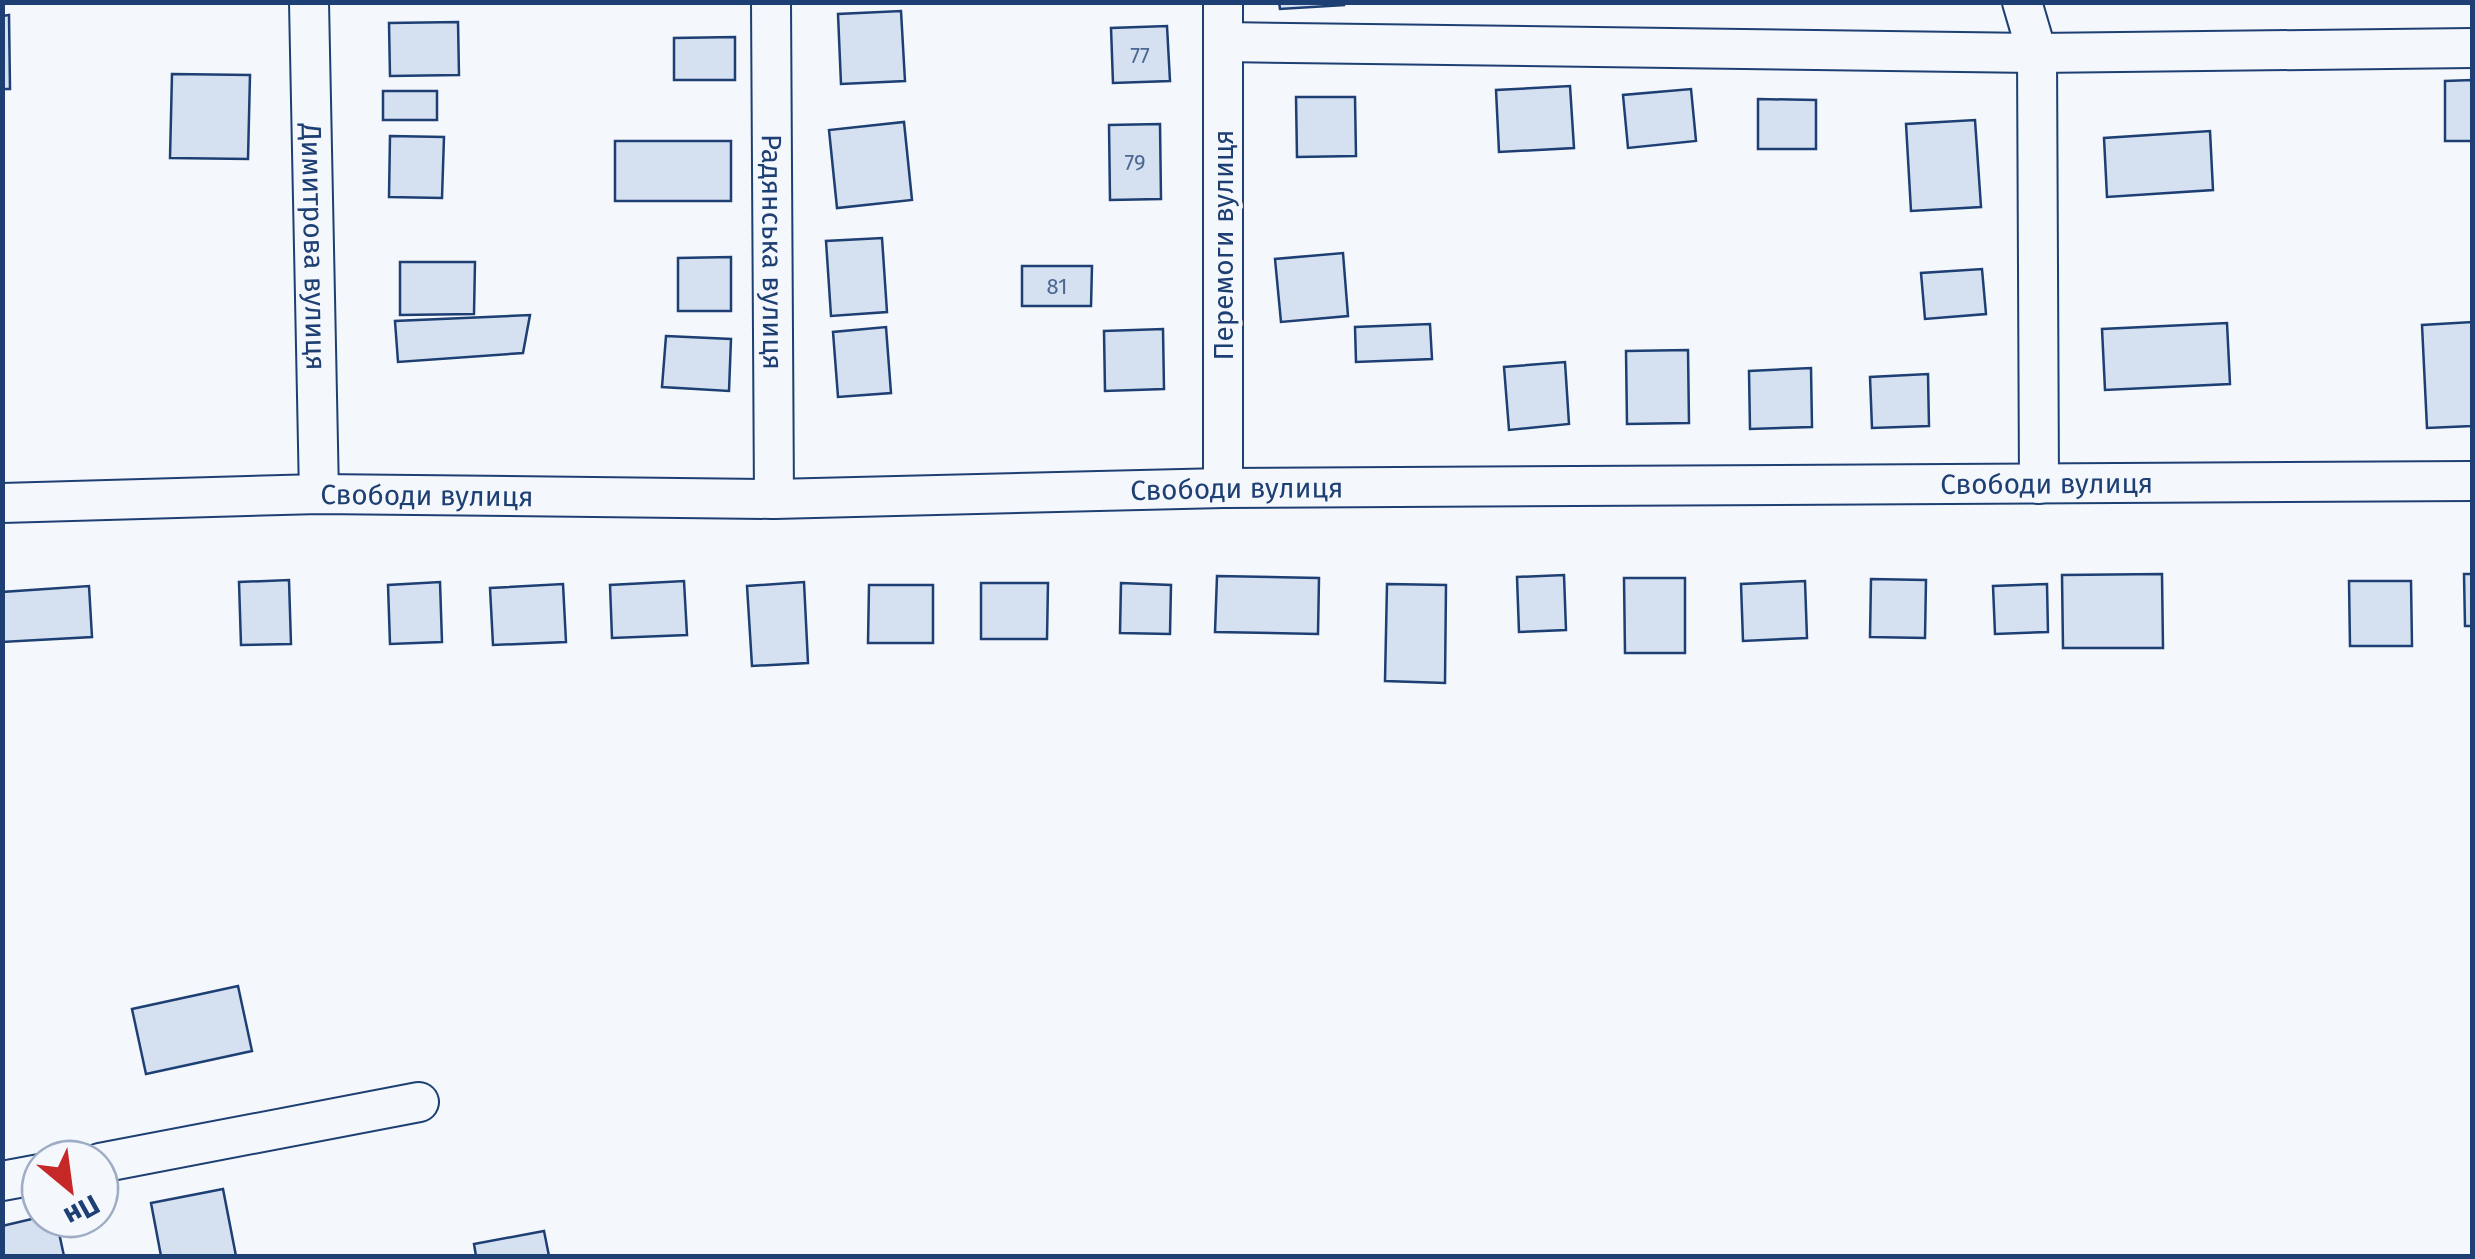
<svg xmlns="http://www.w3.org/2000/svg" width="2475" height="1259" font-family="'Fira Sans',sans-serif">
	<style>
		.building { fill: #d5e0f0; stroke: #1d3f73; stroke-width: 2.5 }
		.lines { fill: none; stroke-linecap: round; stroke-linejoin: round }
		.minor-casing { stroke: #1d3f73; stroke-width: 42 }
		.minor { stroke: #f4f7fb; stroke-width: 38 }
		.labels { text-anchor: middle; stroke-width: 8; stroke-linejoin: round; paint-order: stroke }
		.number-label { font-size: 22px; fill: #4b6792 }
		.street-label { font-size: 28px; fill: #1d3f73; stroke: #f4f7fb }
	</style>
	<rect width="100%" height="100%" fill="#f4f7fb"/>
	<g class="building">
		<path d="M 1279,2 L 1344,2 L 1344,5 L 1280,9 Z"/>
		<path d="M 901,11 L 905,81 L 841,84 L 838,14 Z"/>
		<path d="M 9,15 L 10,89 L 2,89 L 2,16 Z"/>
		<path d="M 458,22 L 459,75 L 390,76 L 389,23 Z"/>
		<path d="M 1167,26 L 1170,81 L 1113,83 L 1111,28 Z"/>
		<path d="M 735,37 L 735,80 L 674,80 L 674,38 Z"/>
		<path d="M 172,74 L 250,75 L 248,159 L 170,158 Z"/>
		<path d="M 2472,80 L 2472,141 L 2445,141 L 2445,81 Z"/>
		<path d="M 1570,86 L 1574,148 L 1499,152 L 1496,90 Z"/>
		<path d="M 1691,89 L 1696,141 L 1628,148 L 1623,95 Z"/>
		<rect x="383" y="91" width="54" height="29"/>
		<path d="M 1296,97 L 1355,97 L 1356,156 L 1297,157 Z"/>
		<path d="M 1758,99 L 1816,100 L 1816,149 L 1758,149 Z"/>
		<path d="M 1975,120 L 1981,207 L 1911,211 L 1906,124 Z"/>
		<path d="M 904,122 L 912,200 L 837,208 L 829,130 Z"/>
		<path d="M 1160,124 L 1161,199 L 1110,200 L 1109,125 Z"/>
		<path d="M 2210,131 L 2213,190 L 2107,197 L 2104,138 Z"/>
		<path d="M 390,136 L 444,137 L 442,198 L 389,197 Z"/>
		<rect x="615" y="141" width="116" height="60"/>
		<path d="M 882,238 L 887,312 L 831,316 L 826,241 Z"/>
		<path d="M 1343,253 L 1348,316 L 1281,322 L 1275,259 Z"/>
		<path d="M 731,257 L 731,311 L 678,311 L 678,258 Z"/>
		<path d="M 400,262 L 475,262 L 474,314 L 400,315 Z"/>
		<path d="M 1022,266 L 1092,266 L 1091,306 L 1022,306 Z"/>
		<path d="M 1982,269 L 1986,314 L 1925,319 L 1921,273 Z"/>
		<path d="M 530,315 L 523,353 L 398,362 L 395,321 Z"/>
		<path d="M 2472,322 L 2472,426 L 2427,428 L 2422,325 Z"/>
		<path d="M 2227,323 L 2230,384 L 2105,390 L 2102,329 Z"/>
		<path d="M 1430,324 L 1432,359 L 1356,362 L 1355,327 Z"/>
		<path d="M 886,327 L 891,393 L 838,397 L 833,332 Z"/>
		<path d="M 1163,329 L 1164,389 L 1105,391 L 1104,331 Z"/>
		<path d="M 666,336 L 731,339 L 729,391 L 662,387 Z"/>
		<path d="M 1688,350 L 1689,423 L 1627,424 L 1626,351 Z"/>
		<path d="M 1565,362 L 1569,424 L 1509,430 L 1504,367 Z"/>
		<path d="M 1811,368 L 1812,427 L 1750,429 L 1749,371 Z"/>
		<path d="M 1928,374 L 1929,426 L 1872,428 L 1870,377 Z"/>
		<path d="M 2162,574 L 2163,648 L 2063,648 L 2062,575 Z"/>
		<path d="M 2464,574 L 2472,574 L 2472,626 L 2465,626 Z"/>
		<path d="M 1564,575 L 1566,630 L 1519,632 L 1517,577 Z"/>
		<path d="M 1217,576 L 1319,578 L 1318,634 L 1215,632 Z"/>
		<path d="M 1624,578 L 1685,578 L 1685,653 L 1625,653 Z"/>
		<path d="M 1871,579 L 1926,580 L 1925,638 L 1870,637 Z"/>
		<path d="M 289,580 L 291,644 L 241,645 L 239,582 Z"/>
		<path d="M 684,581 L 687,635 L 612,638 L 610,585 Z"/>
		<path d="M 1805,581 L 1807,638 L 1743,641 L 1741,584 Z"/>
		<path d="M 2349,581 L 2411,581 L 2412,646 L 2350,646 Z"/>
		<path d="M 440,582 L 442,642 L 390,644 L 388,585 Z"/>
		<path d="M 804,582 L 808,663 L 752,666 L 747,586 Z"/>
		<path d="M 981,583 L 1048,583 L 1047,639 L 981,639 Z"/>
		<path d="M 1121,583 L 1171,585 L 1170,634 L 1120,633 Z"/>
		<path d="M 563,584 L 566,642 L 493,645 L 490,588 Z"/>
		<path d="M 1387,584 L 1446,585 L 1445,683 L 1385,681 Z"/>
		<path d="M 2047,584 L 2048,632 L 1995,634 L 1993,586 Z"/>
		<path d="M 869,585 L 933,585 L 933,643 L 868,643 Z"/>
		<path d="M 89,586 L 92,637 L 2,642 L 2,592 Z"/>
		<path d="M 238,986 L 252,1051 L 146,1074 L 132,1009 Z"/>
		<path d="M 223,1189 L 236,1256 L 161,1256 L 151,1203 Z"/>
		<path d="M 40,1217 L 40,1219 L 56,1219 L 64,1256 L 2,1256 L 2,1226 Z"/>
		<path d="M 544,1231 L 549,1256 L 476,1256 L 474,1244 Z"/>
	</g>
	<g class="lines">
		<g class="minor-casing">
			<g id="minor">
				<path id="s1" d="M 309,2 L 319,494"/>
				<path id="s2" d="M 771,2 L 774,499"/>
				<path d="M 2022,2 L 2037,53 L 2039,484"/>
				<path d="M 1223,42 L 2037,53 L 2472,48"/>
				<path d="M 1223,488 L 1223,2"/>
				<path id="s3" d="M 2,503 L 319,494 L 774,499 L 1223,488 L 2472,481"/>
				<path d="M 100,1163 L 419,1102"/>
				<path d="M 2,1181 L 40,1174"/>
			</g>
		</g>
		<use href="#minor" class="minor"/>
	</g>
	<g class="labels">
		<g class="number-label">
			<text x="1140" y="63">77</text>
			<text x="1135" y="170">79</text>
			<text x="1057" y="294">81</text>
		</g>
		<g class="street-label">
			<text transform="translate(1223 245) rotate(-90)" y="10">Перемоги вулиця</text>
			<text dy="10" stroke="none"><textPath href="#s1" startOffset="245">Димитрова вулиця</textPath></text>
			<text dy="10" stroke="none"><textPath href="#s2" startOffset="250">Радянська вулиця</textPath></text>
			<text dy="10" stroke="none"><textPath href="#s3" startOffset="2045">Свободи вулиця</textPath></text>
			<text dy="10" stroke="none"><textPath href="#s3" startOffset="1235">Свободи вулиця</textPath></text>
			<text dy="10" stroke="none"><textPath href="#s3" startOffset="425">Свободи вулиця</textPath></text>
		</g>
	</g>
	<rect width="2475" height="1259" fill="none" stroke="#1d3f73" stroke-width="10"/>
	<g transform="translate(70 1189) rotate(151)"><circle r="48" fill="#f4f7fb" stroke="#9eadc5" stroke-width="2.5"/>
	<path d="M0-8L18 38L0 25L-18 38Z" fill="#c62828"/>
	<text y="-15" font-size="28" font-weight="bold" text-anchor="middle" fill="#1d3f73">Пн</text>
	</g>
</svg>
